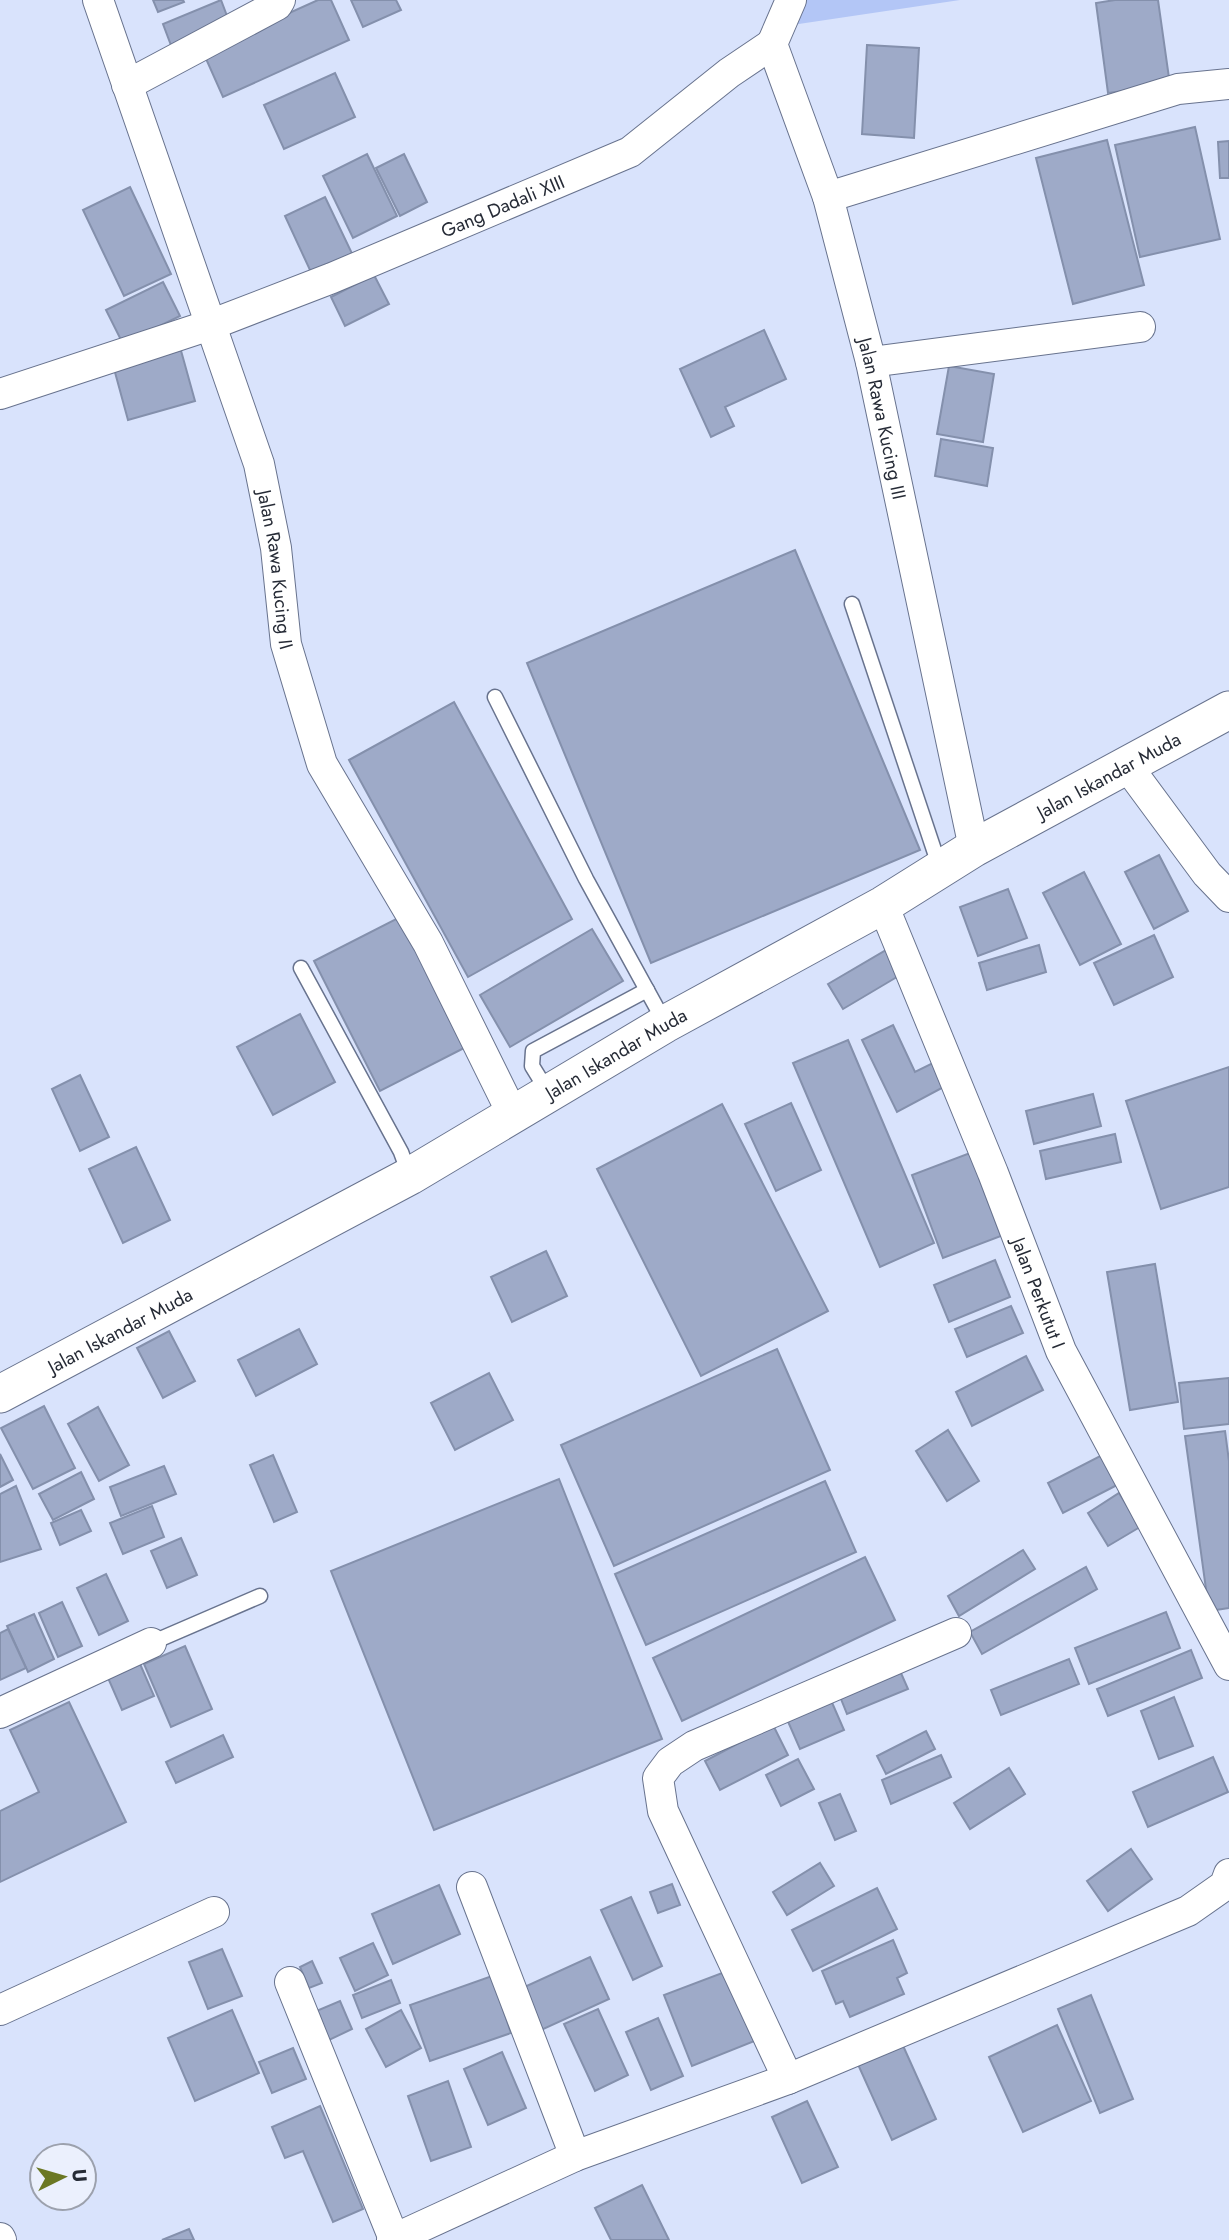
<svg xmlns="http://www.w3.org/2000/svg" width="1229" height="2240" font-family="Jost,sans-serif">
	<style>
		.green { fill: #b3c6f6 }
		.building { fill: #9eaac8; stroke: #8490ac; stroke-width: 2 }
		.lines { fill: none; stroke-linecap: round; stroke-linejoin: round }
		.service-casing { stroke: #68738e; stroke-width: 17 }
		.minor-casing { stroke: #68738e; stroke-width: 32 }
		.tertiary-casing { stroke: #68738e; stroke-width: 39 }
		.service { stroke: #fff; stroke-width: 14 }
		.minor { stroke: #fff; stroke-width: 30 }
		.tertiary { stroke: #fff; stroke-width: 37 }
		.labels { text-anchor: middle; stroke-width: 5; stroke-linejoin: round; paint-order: stroke }
		.street-label { font-size: 19px; fill: #262b36; stroke: #ebf0fd }
	</style>
	<rect width="100%" height="100%" fill="#d9e3fc"/>
	<path class="green" d="M 786,0 L 960,0 L 792,25 Z"/>
	<g class="building">
		<path d="M 153,0 L 183,0 L 184,2 L 158,12 Z"/>
		<path d="M 221,0 L 230,24 L 172,48 L 163,24 Z"/>
		<path d="M 318,0 L 331,0 L 349,40 L 223,97 L 203,52 Z"/>
		<path d="M 351,0 L 396,0 L 401,10 L 363,27 Z"/>
		<path d="M 1115,0 L 1158,0 L 1170,85 L 1108,93 L 1096,3 Z"/>
		<path d="M 867,45 L 919,48 L 914,138 L 862,134 Z"/>
		<path d="M 335,73 L 355,117 L 284,149 L 264,105 Z"/>
		<path d="M 1195,127 L 1220,239 L 1140,257 L 1115,145 Z"/>
		<path d="M 1107,140 L 1144,285 L 1073,304 L 1036,158 Z"/>
		<path d="M 1229,141 L 1229,178 L 1220,178 L 1218,142 Z"/>
		<path d="M 367,154 L 397,216 L 353,238 L 323,176 Z"/>
		<path d="M 404,154 L 427,202 L 400,216 L 376,168 Z"/>
		<path d="M 130,187 L 171,274 L 124,296 L 83,210 Z"/>
		<path d="M 325,197 L 357,264 L 316,283 L 285,216 Z"/>
		<path d="M 374,275 L 389,304 L 345,326 L 331,297 Z"/>
		<path d="M 163,282 L 180,316 L 123,344 L 106,310 Z"/>
		<path d="M 764,330 L 786,379 L 725,407 L 734,426 L 711,437 L 680,369 Z"/>
		<path d="M 180,347 L 195,401 L 128,420 L 113,365 Z"/>
		<path d="M 949,366 L 994,374 L 983,442 L 937,434 Z"/>
		<path d="M 941,439 L 993,448 L 987,486 L 935,476 Z"/>
		<path d="M 795,550 L 920,850 L 651,963 L 527,663 Z"/>
		<path d="M 454,702 L 572,919 L 468,977 L 349,760 Z"/>
		<path d="M 1159,855 L 1188,911 L 1154,929 L 1125,872 Z"/>
		<path d="M 1084,872 L 1121,944 L 1080,965 L 1043,893 Z"/>
		<path d="M 1008,889 L 1027,938 L 978,956 L 960,907 Z"/>
		<path d="M 402,916 L 468,1046 L 380,1091 L 314,961 Z"/>
		<path d="M 592,929 L 623,981 L 510,1047 L 480,995 Z"/>
		<path d="M 1154,935 L 1173,977 L 1114,1005 L 1094,963 Z"/>
		<path d="M 1039,945 L 1046,972 L 987,990 L 979,963 Z"/>
		<path d="M 893,946 L 907,971 L 843,1009 L 828,984 Z"/>
		<path d="M 300,1014 L 335,1082 L 273,1115 L 237,1047 Z"/>
		<path d="M 893,1025 L 915,1072 L 941,1059 L 953,1082 L 897,1112 L 862,1040 Z"/>
		<path d="M 848,1040 L 934,1243 L 880,1267 L 793,1063 Z"/>
		<path d="M 1229,1067 L 1229,1187 L 1161,1209 L 1126,1101 Z"/>
		<path d="M 80,1075 L 109,1137 L 80,1151 L 52,1089 Z"/>
		<path d="M 1093,1094 L 1101,1126 L 1034,1144 L 1026,1111 Z"/>
		<path d="M 791,1103 L 821,1170 L 776,1191 L 745,1124 Z"/>
		<path d="M 722,1104 L 828,1311 L 701,1376 L 597,1169 Z"/>
		<path d="M 1115,1134 L 1121,1162 L 1046,1179 L 1040,1151 Z"/>
		<path d="M 136,1147 L 170,1220 L 123,1243 L 89,1169 Z"/>
		<path d="M 970,1153 L 1001,1236 L 943,1258 L 912,1175 Z"/>
		<path d="M 546,1251 L 567,1296 L 512,1322 L 491,1277 Z"/>
		<path d="M 995,1260 L 1010,1297 L 949,1322 L 934,1285 Z"/>
		<path d="M 1155,1264 L 1178,1402 L 1130,1410 L 1107,1272 Z"/>
		<path d="M 1011,1306 L 1023,1333 L 967,1357 L 955,1329 Z"/>
		<path d="M 299,1329 L 317,1364 L 256,1396 L 238,1360 Z"/>
		<path d="M 169,1331 L 195,1381 L 163,1398 L 137,1348 Z"/>
		<path d="M 777,1349 L 830,1470 L 614,1566 L 561,1445 Z"/>
		<path d="M 1026,1356 L 1043,1390 L 972,1426 L 956,1392 Z"/>
		<path d="M 489,1373 L 513,1420 L 455,1450 L 431,1403 Z"/>
		<path d="M 1229,1378 L 1229,1424 L 1184,1429 L 1179,1383 Z"/>
		<path d="M 44,1406 L 75,1468 L 33,1489 L 1,1428 Z"/>
		<path d="M 98,1407 L 129,1465 L 99,1481 L 68,1424 Z"/>
		<path d="M 948,1430 L 979,1481 L 947,1501 L 916,1451 Z"/>
		<path d="M 1225,1431 L 1229,1461 L 1229,1608 L 1209,1611 L 1185,1436 Z"/>
		<path d="M 1106,1453 L 1121,1483 L 1063,1513 L 1048,1483 Z"/>
		<path d="M 0,1454 L 13,1480 L 0,1487 Z"/>
		<path d="M 273,1455 L 297,1512 L 274,1522 L 250,1465 Z"/>
		<path d="M 164,1466 L 176,1494 L 121,1516 L 110,1487 Z"/>
		<path d="M 81,1472 L 94,1499 L 53,1520 L 39,1494 Z"/>
		<path d="M 559,1479 L 662,1739 L 434,1830 L 331,1571 Z"/>
		<path d="M 825,1481 L 856,1552 L 646,1645 L 615,1574 Z"/>
		<path d="M 16,1486 L 41,1549 L 0,1562 L 0,1494 Z"/>
		<path d="M 1119,1493 L 1140,1527 L 1108,1546 L 1088,1513 Z"/>
		<path d="M 152,1506 L 164,1537 L 123,1554 L 110,1523 Z"/>
		<path d="M 81,1510 L 91,1531 L 60,1545 L 51,1523 Z"/>
		<path d="M 181,1538 L 197,1575 L 167,1588 L 151,1551 Z"/>
		<path d="M 1023,1550 L 1035,1569 L 959,1616 L 948,1596 Z"/>
		<path d="M 865,1557 L 895,1620 L 682,1721 L 653,1658 Z"/>
		<path d="M 1086,1567 L 1097,1589 L 982,1654 L 970,1632 Z"/>
		<path d="M 106,1574 L 128,1621 L 99,1635 L 77,1588 Z"/>
		<path d="M 62,1602 L 82,1646 L 58,1657 L 39,1613 Z"/>
		<path d="M 1166,1612 L 1180,1648 L 1089,1684 L 1075,1648 Z"/>
		<path d="M 34,1614 L 54,1659 L 28,1672 L 7,1626 Z"/>
		<path d="M 8,1629 L 26,1668 L 0,1680 L 0,1633 Z"/>
		<path d="M 185,1646 L 212,1709 L 171,1727 L 144,1664 Z"/>
		<path d="M 1191,1650 L 1202,1678 L 1108,1716 L 1097,1689 Z"/>
		<path d="M 137,1657 L 154,1696 L 122,1710 L 105,1671 Z"/>
		<path d="M 1069,1659 L 1079,1684 L 1001,1715 L 991,1690 Z"/>
		<path d="M 897,1664 L 908,1689 L 847,1714 L 837,1689 Z"/>
		<path d="M 1174,1697 L 1193,1746 L 1159,1759 L 1141,1711 Z"/>
		<path d="M 830,1698 L 844,1730 L 800,1749 L 786,1717 Z"/>
		<path d="M 69,1702 L 126,1822 L 0,1882 L 0,1811 L 39,1792 L 10,1730 Z"/>
		<path d="M 773,1725 L 788,1755 L 720,1790 L 705,1761 Z"/>
		<path d="M 926,1731 L 935,1749 L 886,1774 L 877,1756 Z"/>
		<path d="M 223,1735 L 233,1757 L 176,1783 L 166,1762 Z"/>
		<path d="M 941,1755 L 951,1777 L 891,1804 L 882,1780 Z"/>
		<path d="M 1213,1757 L 1228,1792 L 1148,1827 L 1133,1792 Z"/>
		<path d="M 798,1759 L 814,1789 L 781,1806 L 766,1775 Z"/>
		<path d="M 1009,1768 L 1025,1794 L 970,1829 L 954,1803 Z"/>
		<path d="M 840,1794 L 856,1831 L 835,1840 L 819,1803 Z"/>
		<path d="M 1131,1849 L 1152,1879 L 1108,1911 L 1087,1881 Z"/>
		<path d="M 820,1863 L 834,1886 L 787,1915 L 773,1892 Z"/>
		<path d="M 672,1884 L 680,1905 L 658,1913 L 650,1892 Z"/>
		<path d="M 439,1885 L 460,1934 L 393,1964 L 372,1914 Z"/>
		<path d="M 877,1888 L 897,1929 L 813,1971 L 792,1930 Z"/>
		<path d="M 631,1897 L 662,1966 L 633,1980 L 601,1910 Z"/>
		<path d="M 893,1940 L 907,1973 L 897,1978 L 904,1994 L 850,2017 L 843,2001 L 836,2004 L 822,1971 Z"/>
		<path d="M 373,1943 L 388,1975 L 355,1991 L 340,1958 Z"/>
		<path d="M 222,1949 L 242,1996 L 208,2009 L 189,1962 Z"/>
		<path d="M 590,1957 L 609,1999 L 539,2031 L 520,1989 Z"/>
		<path d="M 312,1961 L 322,1983 L 309,1988 L 300,1967 Z"/>
		<path d="M 730,1970 L 757,2040 L 692,2066 L 664,1995 Z"/>
		<path d="M 492,1976 L 511,2033 L 430,2061 L 410,2005 Z"/>
		<path d="M 391,1980 L 400,2003 L 362,2018 L 353,1995 Z"/>
		<path d="M 1091,1995 L 1133,2099 L 1100,2113 L 1058,2009 Z"/>
		<path d="M 340,2001 L 352,2029 L 327,2041 L 314,2012 Z"/>
		<path d="M 598,2009 L 628,2075 L 595,2091 L 564,2024 Z"/>
		<path d="M 232,2010 L 259,2073 L 195,2101 L 168,2038 Z"/>
		<path d="M 401,2010 L 421,2048 L 386,2067 L 366,2029 Z"/>
		<path d="M 658,2018 L 683,2076 L 651,2090 L 626,2032 Z"/>
		<path d="M 1057,2025 L 1091,2101 L 1023,2132 L 989,2057 Z"/>
		<path d="M 900,2039 L 936,2119 L 892,2140 L 856,2060 Z"/>
		<path d="M 293,2048 L 306,2079 L 272,2093 L 259,2062 Z"/>
		<path d="M 502,2052 L 526,2108 L 488,2125 L 464,2069 Z"/>
		<path d="M 448,2081 L 471,2147 L 431,2161 L 408,2096 Z"/>
		<path d="M 807,2101 L 838,2167 L 802,2183 L 772,2117 Z"/>
		<path d="M 320,2106 L 363,2209 L 333,2222 L 303,2151 L 285,2158 L 272,2127 Z"/>
		<path d="M 642,2185 L 669,2240 L 611,2240 L 595,2208 Z"/>
		<path d="M 189,2229 L 194,2240 L 162,2240 Z"/>
	</g>
	<g class="lines">
		<g class="service-casing">
			<g id="service">
				<path d="M 852,604 L 940,868"/>
				<path d="M 495,697 L 586,879 L 665,1023"/>
				<path d="M 301,968 L 401,1152 L 409,1174"/>
				<path d="M 548,1092 L 532,1066 L 533,1051 L 647,990"/>
				<path d="M 151,1643 L 260,1596"/>
			</g>
		</g>
		<g class="minor-casing">
			<g id="minor">
				<path id="s1" d="M 98,0 L 259,464 L 276,548 L 286,644 L 322,764 L 428,943 L 512,1113"/>
				<path id="s2" d="M 791,0 L 772,44 L 828,197 L 871,362 L 974,848"/>
				<path d="M 127,85 L 277,5 L 280,0"/>
				<path d="M 828,197 L 1178,89 L 1229,84"/>
				<path d="M 871,362 L 1140,327"/>
				<path id="s3" d="M 0,394 L 210,325 L 332,278 L 630,152 L 729,73 L 772,44"/>
				<path d="M 1125,763 L 1207,874 L 1229,897"/>
				<path id="s4" d="M 883,905 L 993,1173 L 1061,1351 L 1229,1665"/>
				<path d="M 0,1713 L 151,1643"/>
				<path d="M 472,1887 L 575,2156"/>
				<path d="M 290,1982 L 394,2239"/>
				<path d="M 0,2010 L 214,1912"/>
				<path d="M 788,2079 L 663,1811 L 658,1778 L 670,1762 L 694,1746 L 956,1633"/>
				<path d="M 0,2238 L 1,2240"/>
				<path d="M 392,2240 L 575,2156 L 788,2079 L 1188,1911 L 1225,1885 L 1229,1874"/>
			</g>
		</g>
		<g class="tertiary-casing">
			<g id="tertiary">
				<path id="s5" d="M 0,1394 L 410,1176 L 665,1024 L 883,905 L 974,848 L 1229,710"/>
			</g>
		</g>
		<use href="#service" class="service"/>
		<use href="#minor" class="minor"/>
		<use href="#tertiary" class="tertiary"/>
	</g>
	<g class="labels">
		<g class="street-label">
			<text dy="7" stroke="none"><textPath href="#s3" startOffset="537">Gang Dadali XIII</textPath></text>
			<text dy="7" stroke="none"><textPath href="#s2" startOffset="439">Jalan Rawa Kucing III</textPath></text>
			<text dy="7" stroke="none"><textPath href="#s1" startOffset="598">Jalan Rawa Kucing II</textPath></text>
			<text dy="7" stroke="none"><textPath href="#s5" startOffset="1270">Jalan Iskandar Muda</textPath></text>
			<text dy="7" stroke="none"><textPath href="#s5" startOffset="704">Jalan Iskandar Muda</textPath></text>
			<text dy="7" stroke="none"><textPath href="#s4" startOffset="418">Jalan Perkutut I</textPath></text>
			<text dy="7" stroke="none"><textPath href="#s5" startOffset="136">Jalan Iskandar Muda</textPath></text>
		</g>
	</g>
	<g transform="translate(63 2177) rotate(85)"><circle r="33" fill="#ebf0fd" stroke="#9ca1ad" stroke-width="2"/>
	<path d="M0-5L12 26L0 18L-12 26Z" fill="#6b7824"/>
	<text y="-10" font-size="19" font-weight="bold" text-anchor="middle" fill="#262b36">U</text>
	</g>
</svg>
